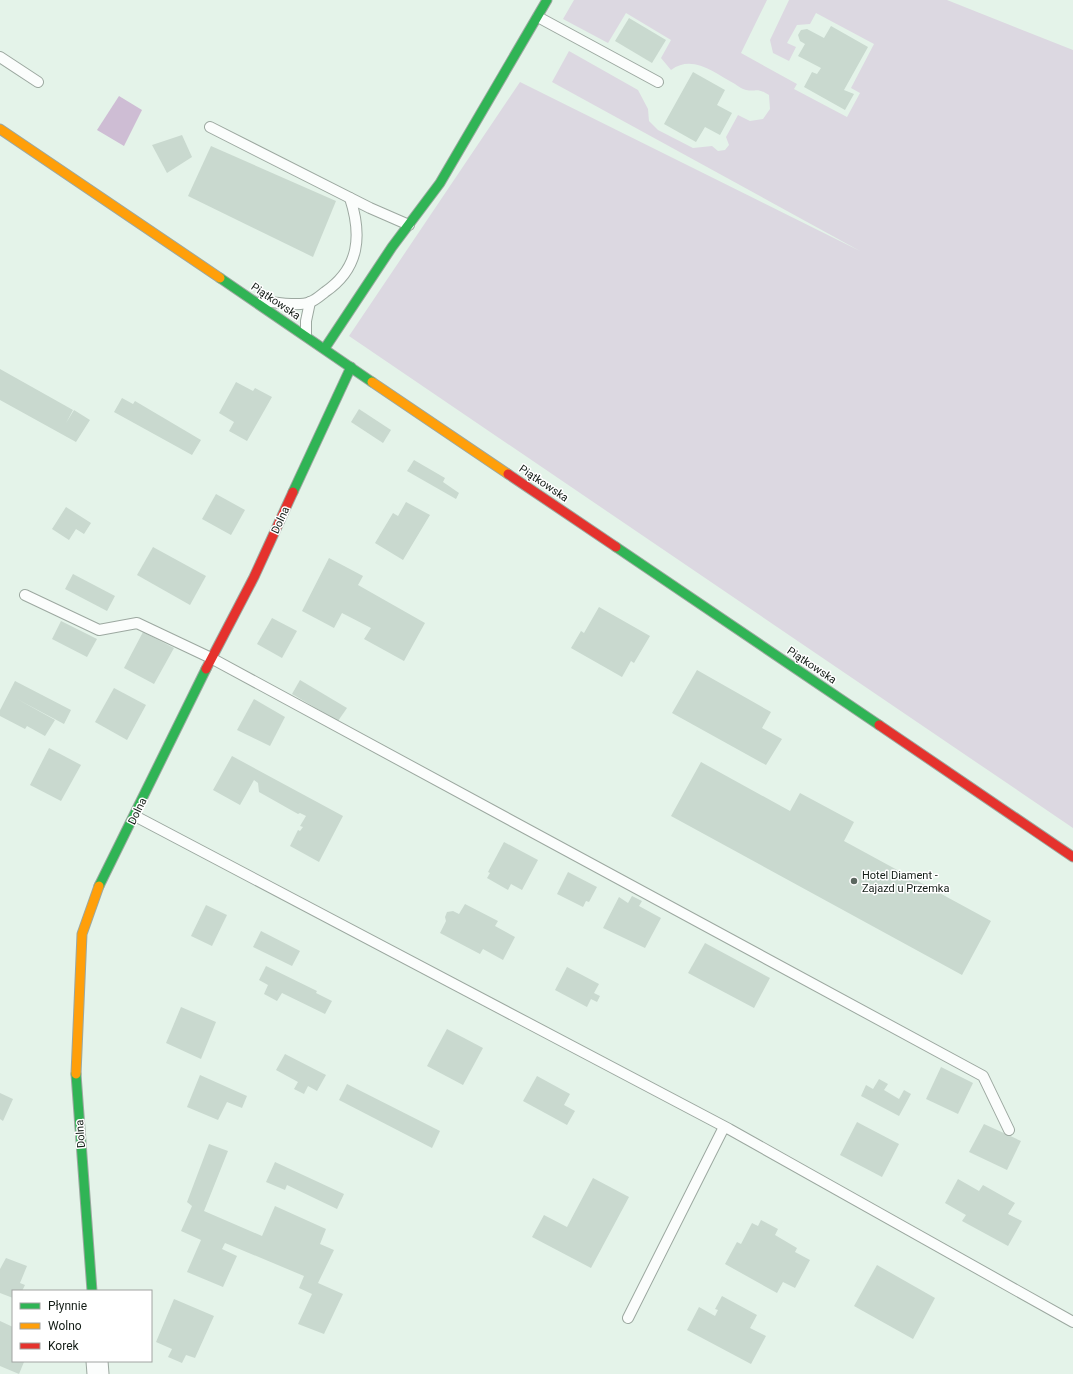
<svg xmlns="http://www.w3.org/2000/svg" width="1073" height="1374" font-family="Roboto,sans-serif">
	<style>
		.green { fill: #dcd8e1 }
		.water { fill: #cebdd4 }
		.building { fill: #c9d9cf }
		.lines { fill: none; stroke-linecap: round; stroke-linejoin: round }
		.lane-casing { stroke: #9ca8a0; stroke-width: 12 }
		.street-casing { stroke: #9ca8a0; stroke-width: 23 }
		.fast-casing { stroke: #9ca8a0; stroke-width: 11 }
		.slow-casing { stroke: #9ca8a0; stroke-width: 11 }
		.jam-casing { stroke: #9ca8a0; stroke-width: 11 }
		.lane { stroke: #fbfdfc; stroke-width: 10 }
		.street { stroke: #fbfdfc; stroke-width: 21 }
		.fast { stroke: #30b455; stroke-width: 9 }
		.slow { stroke: #ff9f0a; stroke-width: 9 }
		.jam { stroke: #e5322d; stroke-width: 9 }
		.poi-dot { fill: #5c6760; stroke: #fff; stroke-width: 1.5 }
		.labels { text-anchor: middle; stroke-width: 3; stroke-linejoin: round; paint-order: stroke }
		.street-label { font-size: 11px; fill: #131c16; stroke: #fff }
		.poi-label { font-size: 11px; fill: #131c16; stroke: #fff; text-anchor: start }
	</style>
	<rect width="100%" height="100%" fill="#e4f3e9"/>
	<path class="green" d="M 574,0 L 767,0 L 741,53 L 797,84 L 794,89 L 847,117 L 860,93 L 851,88 L 874,44 L 816,13 L 810,24 L 797,25 L 787,43 L 796,47 L 789,61 L 773,53 L 770,40 L 789,0 L 947,0 L 1073,50 L 1073,828 L 349,336 L 520,82 L 860,251 L 552,82 L 569,51 L 638,90 L 648,109 L 649,121 L 658,130 L 693,148 L 712,146 L 718,151 L 725,150 L 729,145 L 726,137 L 738,115 L 750,121 L 763,119 L 770,109 L 769,95 C 756,87 757,92 746,90 C 742,89 738,86 735,84 C 714,73 693,54 671,70 L 661,58 L 671,40 L 626,13 L 608,43 L 563,19 Z"/>
	<path class="water" d="M 119,96 L 142,110 L 124,146 L 97,130 Z"/>
	<g class="building">
		<path d="M 629,18 L 666,40 L 652,63 L 615,41 Z"/>
		<path d="M 831,26 L 868,47 L 844,90 L 854,94 L 845,110 L 804,87 L 812,72 L 817,74 L 821,68 L 798,56 L 805,44 L 800,41 L 798,35 L 801,30 L 807,29 L 824,38 Z"/>
		<path d="M 693,72 L 725,90 L 717,105 L 732,113 L 720,135 L 705,127 L 696,142 L 664,124 Z"/>
		<path d="M 182,135 L 192,157 L 167,173 L 152,145 Z"/>
		<path d="M 211,146 L 336,201 L 313,257 L 188,196 Z"/>
		<path d="M 0,369 L 73,410 L 66,423 L 74,410 L 90,420 L 76,442 L 0,400 Z"/>
		<path d="M 236,382 L 253,391 L 255,388 L 272,397 L 247,441 L 229,431 L 234,422 L 219,413 Z"/>
		<path d="M 122,398 L 133,404 L 135,401 L 201,440 L 192,455 L 114,412 Z"/>
		<path d="M 359,409 L 391,430 L 383,443 L 351,422 Z"/>
		<path d="M 414,460 L 445,478 L 443,482 L 459,493 L 456,499 L 407,471 Z"/>
		<path d="M 216,494 L 245,510 L 231,535 L 202,519 Z"/>
		<path d="M 406,502 L 430,515 L 403,560 L 375,543 L 393,513 L 398,516 Z"/>
		<path d="M 66,507 L 91,523 L 84,534 L 76,529 L 69,540 L 52,529 Z"/>
		<path d="M 153,547 L 206,576 L 190,605 L 137,575 Z"/>
		<path d="M 329,558 L 363,576 L 358,585 L 425,623 L 404,661 L 364,639 L 371,628 L 342,613 L 334,628 L 302,611 Z"/>
		<path d="M 73,574 L 115,596 L 107,611 L 65,589 Z"/>
		<path d="M 599,607 L 650,636 L 634,663 L 631,661 L 622,677 L 571,648 L 581,631 L 584,633 Z"/>
		<path d="M 272,618 L 297,631 L 282,658 L 257,644 Z"/>
		<path d="M 61,621 L 97,639 L 87,657 L 52,639 Z"/>
		<path d="M 143,632 L 174,648 L 154,684 L 124,668 Z"/>
		<path d="M 697,670 L 771,712 L 762,728 L 782,739 L 766,765 L 672,713 Z"/>
		<path d="M 300,680 L 347,708 L 338,721 L 292,694 Z"/>
		<path d="M 15,681 L 71,710 L 64,724 L 17,699 L 55,720 L 45,736 L 27,726 L 25,729 L 0,716 L 0,710 Z"/>
		<path d="M 114,688 L 146,705 L 127,740 L 95,722 Z"/>
		<path d="M 254,699 L 285,717 L 270,746 L 237,730 Z"/>
		<path d="M 49,748 L 81,765 L 61,801 L 30,785 Z"/>
		<path d="M 232,756 L 343,816 L 319,862 L 290,846 L 298,830 L 300,831 L 303,827 L 300,826 L 306,816 L 300,813 L 298,814 L 259,792 L 258,783 L 254,780 L 240,805 L 213,790 Z"/>
		<path d="M 701,762 L 790,811 L 800,793 L 854,822 L 844,841 L 991,921 L 962,975 L 671,816 Z"/>
		<path d="M 504,842 L 538,860 L 522,890 L 511,884 L 508,890 L 487,878 L 490,873 L 488,872 Z"/>
		<path d="M 568,872 L 597,887 L 589,902 L 586,901 L 583,907 L 557,894 Z"/>
		<path d="M 632,896 L 642,901 L 639,906 L 661,918 L 645,948 L 603,928 L 619,897 L 628,903 Z"/>
		<path d="M 465,904 L 498,921 L 495,926 L 515,937 L 503,960 L 483,949 L 480,954 L 440,933 L 446,921 L 445,917 L 447,912 L 453,911 L 459,914 Z"/>
		<path d="M 206,905 L 227,915 L 212,946 L 191,936 Z"/>
		<path d="M 261,931 L 300,951 L 292,966 L 253,947 Z"/>
		<path d="M 705,943 L 770,978 L 754,1008 L 688,973 Z"/>
		<path d="M 266,966 L 317,991 L 316,993 L 332,1001 L 325,1014 L 282,993 L 277,1001 L 264,994 L 268,985 L 259,980 Z"/>
		<path d="M 567,967 L 599,984 L 594,993 L 600,996 L 597,1002 L 591,999 L 587,1007 L 555,990 Z"/>
		<path d="M 181,1007 L 216,1022 L 201,1059 L 166,1043 Z"/>
		<path d="M 447,1029 L 483,1048 L 463,1085 L 427,1066 Z"/>
		<path d="M 285,1054 L 326,1075 L 317,1091 L 308,1086 L 304,1094 L 294,1089 L 298,1082 L 276,1070 Z"/>
		<path d="M 941,1067 L 973,1083 L 958,1114 L 926,1099 Z"/>
		<path d="M 200,1075 L 247,1096 L 242,1108 L 227,1102 L 218,1120 L 187,1107 Z"/>
		<path d="M 537,1076 L 570,1094 L 564,1105 L 575,1111 L 567,1125 L 523,1101 Z"/>
		<path d="M 879,1079 L 888,1084 L 884,1090 L 899,1099 L 904,1090 L 911,1094 L 899,1116 L 861,1096 L 866,1085 L 873,1089 Z"/>
		<path d="M 347,1084 L 440,1131 L 432,1148 L 339,1100 Z"/>
		<path d="M 0,1093 L 13,1099 L 3,1121 L 0,1119 Z"/>
		<path d="M 857,1122 L 899,1144 L 882,1177 L 840,1155 Z"/>
		<path d="M 984,1124 L 1021,1141 L 1007,1170 L 969,1152 Z"/>
		<path d="M 209,1144 L 228,1151 L 204,1211 L 262,1236 L 275,1206 L 326,1229 L 320,1244 L 334,1250 L 318,1283 L 343,1294 L 324,1334 L 298,1324 L 312,1294 L 299,1288 L 304,1276 L 225,1243 L 222,1249 L 237,1256 L 223,1287 L 187,1272 L 201,1240 L 181,1231 L 192,1206 L 187,1202 Z"/>
		<path d="M 275,1162 L 344,1194 L 337,1209 L 287,1185 L 285,1190 L 266,1182 Z"/>
		<path d="M 593,1178 L 629,1197 L 591,1268 L 532,1237 L 544,1215 L 567,1227 Z"/>
		<path d="M 958,1179 L 979,1191 L 983,1185 L 1015,1203 L 1008,1214 L 1022,1221 L 1008,1246 L 962,1221 L 966,1215 L 945,1203 Z"/>
		<path d="M 761,1220 L 778,1229 L 775,1235 L 797,1248 L 795,1252 L 810,1260 L 795,1288 L 783,1282 L 777,1293 L 725,1264 L 737,1242 L 741,1244 L 752,1223 L 758,1226 Z"/>
		<path d="M 6,1258 L 27,1266 L 20,1283 L 25,1285 L 22,1291 L 13,1291 L 13,1298 L 0,1293 L 0,1269 Z"/>
		<path d="M 877,1265 L 935,1298 L 913,1339 L 854,1306 Z"/>
		<path d="M 722,1296 L 757,1315 L 750,1328 L 766,1336 L 751,1364 L 687,1330 L 699,1307 L 715,1316 L 718,1310 L 715,1309 Z"/>
		<path d="M 174,1299 L 214,1316 L 195,1358 L 186,1355 L 182,1363 L 168,1357 L 172,1349 L 156,1342 Z"/>
		<path d="M 0,1321 L 13,1327 L 13,1361 L 24,1362 L 19,1374 L 0,1366 Z"/>
	</g>
	<g class="lines">
		<g class="lane-casing">
			<g id="lane">
				<path d="M 538,17 L 658,82"/>
				<path d="M 0,57 L 38,82"/>
				<path d="M 210,127 L 370,208 L 409,225"/>
				<path d="M 262,301 C 274,302 299,307 310,302 C 316,300 321,295 325,292 C 360,268 362,235 350,198"/>
				<path d="M 306,335 L 306,321 L 310,302"/>
				<path d="M 25,595 L 99,630 L 137,623 L 211,658 L 983,1076 L 1009,1130"/>
				<path d="M 135,816 L 729,1129 L 1073,1322"/>
				<path d="M 628,1318 L 724,1127"/>
			</g>
		</g>
		<g class="street-casing">
			<path id="street" d="M 97,1361 L 98,1374"/>
		</g>
		<g class="fast-casing">
			<g id="fast">
				<path d="M 220,278 L 372,382"/>
				<path d="M 325,348 L 392,247 L 440,183 L 547,0"/>
				<path d="M 293,492 L 351,367"/>
				<path d="M 616,547 L 879,725"/>
				<path d="M 99,886 L 206,669"/>
				<path d="M 76,1074 L 92,1291"/>
			</g>
		</g>
		<g class="slow-casing">
			<g id="slow">
				<path d="M 0,129 L 220,278"/>
				<path d="M 372,382 L 508,474"/>
				<path d="M 76,1074 L 82,934 L 99,886"/>
			</g>
		</g>
		<g class="jam-casing">
			<g id="jam">
				<path d="M 508,474 L 616,547"/>
				<path d="M 206,669 L 254,577 L 293,492"/>
				<path d="M 879,725 L 1073,857"/>
			</g>
		</g>
		<use href="#lane" class="lane"/>
		<use href="#street" class="street"/>
		<use href="#fast" class="fast"/>
		<use href="#slow" class="slow"/>
		<use href="#jam" class="jam"/>
	</g>
	<circle class="poi-dot" cx="854" cy="881" r="4"/>
	<g class="labels">
		<g class="street-label">
			<text transform="translate(276 301) rotate(34)" y="4">Piątkowska</text>
			<text transform="translate(544 483) rotate(34)" y="4">Piątkowska</text>
			<text transform="translate(280 520) rotate(-65)" y="4">Dolna</text>
			<text transform="translate(812 665) rotate(34)" y="4">Piątkowska</text>
			<text transform="translate(137 811) rotate(-64)" y="4">Dolna</text>
			<text transform="translate(80 1134) rotate(-94)" y="4">Dolna</text>
		</g>
		<g class="poi-label">
			<text x="862" y="879">Hotel Diament -<tspan x="862" dy="13">Zajazd u Przemka</tspan></text>
		</g>
	</g>
	<rect x="12" y="1290" width="140" height="72" fill="#ffffff" stroke="#a1a4a2"/>
	<rect x="20" y="1303" width="20" height="6" fill="#30b455" stroke="#a1a4a2"/>
	<text x="48" y="1310" font-size="12" fill="#131c16">Płynnie</text>
	<rect x="20" y="1323" width="20" height="6" fill="#ff9f0a" stroke="#a1a4a2"/>
	<text x="48" y="1330" font-size="12" fill="#131c16">Wolno</text>
	<rect x="20" y="1343" width="20" height="6" fill="#e5322d" stroke="#a1a4a2"/>
	<text x="48" y="1350" font-size="12" fill="#131c16">Korek</text>
</svg>
